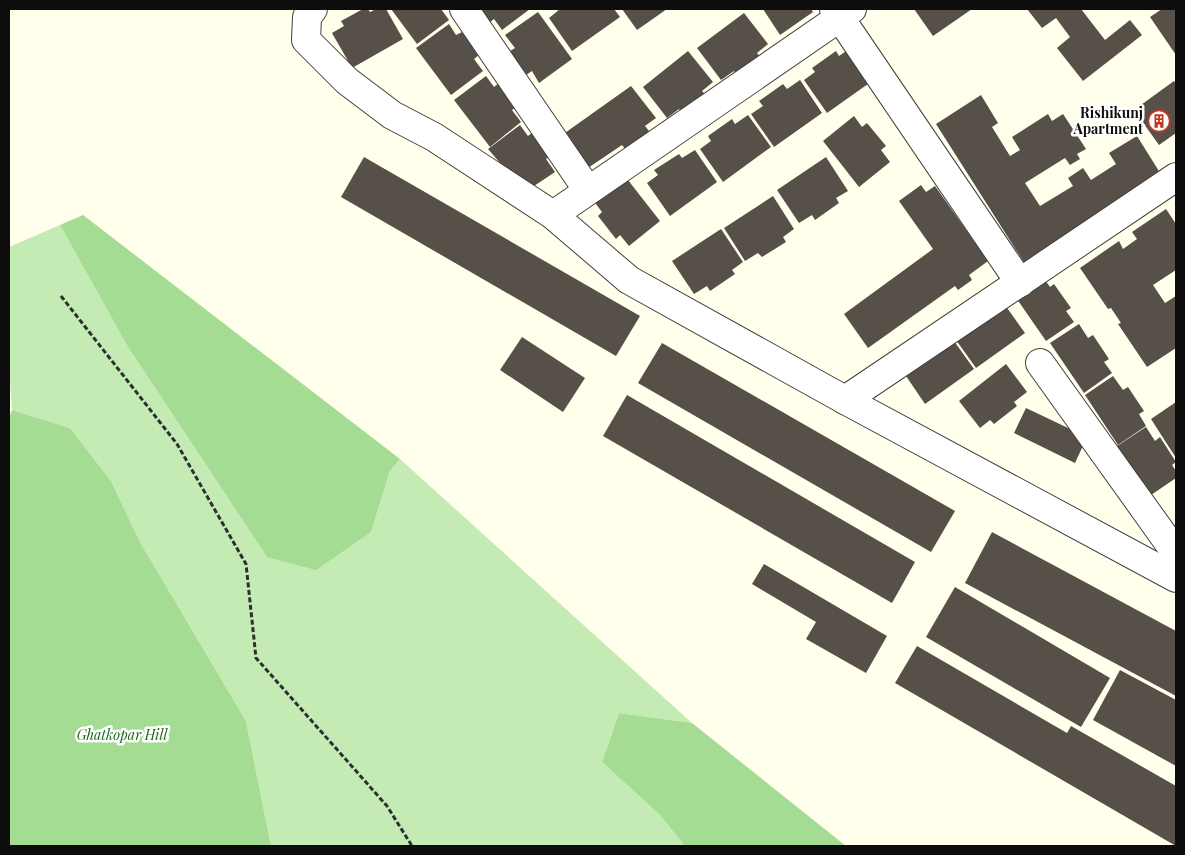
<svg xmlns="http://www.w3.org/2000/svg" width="1185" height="855" font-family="'Playfair Display',serif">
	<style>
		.green { fill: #c5ebb4 }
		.forest { fill: #a5dc93 }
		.building { fill: #565048 }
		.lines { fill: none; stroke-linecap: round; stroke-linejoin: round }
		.minor-casing { stroke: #404040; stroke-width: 30 }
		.path { stroke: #2f2f2f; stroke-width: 3; stroke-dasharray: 5 2.5; stroke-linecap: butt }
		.minor { stroke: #fff; stroke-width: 28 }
		.labels { text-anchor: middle; stroke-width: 5; stroke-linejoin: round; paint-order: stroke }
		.poi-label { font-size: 14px; font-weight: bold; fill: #0d0d0d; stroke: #fff; text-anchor: end }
		.park-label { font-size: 14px; font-style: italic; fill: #1b661b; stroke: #fff }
	</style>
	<rect width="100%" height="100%" fill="#ffffec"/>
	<path class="green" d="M 60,225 L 128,347 L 267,557 L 371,532 L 390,471 L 400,459 L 692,723 L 619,713 L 602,762 L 660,815 L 685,846 L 271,846 L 246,721 L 141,544 L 111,481 L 70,428 L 12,410 L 9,365 L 9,247 Z"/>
	<g class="forest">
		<path d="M 83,215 L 400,459 L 390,471 L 371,532 L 316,570 L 267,557 L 128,347 L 60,225 Z"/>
		<path d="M 12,410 L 70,428 L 111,481 L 141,544 L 246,721 L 271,846 L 9,846 L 9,418 Z"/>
		<path d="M 619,713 L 692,723 L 846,846 L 685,846 L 660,815 L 602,762 Z"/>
	</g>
	<g class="building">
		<path d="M 363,9 L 368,9 L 370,12 L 376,9 L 386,9 L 403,39 L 352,68 L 332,33 L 344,26 L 341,21 Z"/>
		<path d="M 391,9 L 441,9 L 449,20 L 417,44 Z"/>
		<path d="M 479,9 L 530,9 L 502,30 L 494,19 L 489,23 Z"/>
		<path d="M 560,9 L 614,9 L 620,17 L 572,51 L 549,18 Z"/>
		<path d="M 622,9 L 667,9 L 637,30 Z"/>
		<path d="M 763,9 L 811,9 L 813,12 L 780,35 Z"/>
		<path d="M 914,9 L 972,9 L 933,36 Z"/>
		<path d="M 1027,9 L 1081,9 L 1105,40 L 1130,20 L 1142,35 L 1083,81 L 1057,48 L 1070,37 L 1056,18 L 1042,28 Z"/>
		<path d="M 1162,9 L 1176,9 L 1176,55 L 1150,17 Z"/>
		<path d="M 538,12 L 572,59 L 539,83 L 532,71 L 526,75 L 510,51 L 515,48 L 505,35 Z"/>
		<path d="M 744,13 L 768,44 L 757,53 L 761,58 L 737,76 L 734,71 L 721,80 L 697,48 Z"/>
		<path d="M 449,24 L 456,35 L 462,32 L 479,55 L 474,59 L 483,71 L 451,95 L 416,48 Z"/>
		<path d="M 852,47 L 875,79 L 827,113 L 804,80 L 815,72 L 812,68 L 836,51 L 839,56 Z"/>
		<path d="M 688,51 L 713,82 L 702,91 L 706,95 L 683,114 L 679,109 L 667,118 L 643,87 Z"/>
		<path d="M 486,76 L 494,87 L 499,83 L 517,106 L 512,110 L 521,122 L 490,147 L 454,100 Z"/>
		<path d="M 800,80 L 822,113 L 774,147 L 751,114 L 763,106 L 759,101 L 783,84 L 787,89 Z"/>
		<path d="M 1174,81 L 1176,84 L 1176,133 L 1159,145 L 1134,110 Z"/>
		<path d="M 631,86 L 656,118 L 645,126 L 649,131 L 626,150 L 622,145 L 585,170 L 562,135 Z"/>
		<path d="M 981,95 L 998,123 L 992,127 L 1010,156 L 1020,150 L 1012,137 L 1048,114 L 1052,121 L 1063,114 L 1086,149 L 1077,154 L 1080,159 L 1070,165 L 1065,158 L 1025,183 L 1040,206 L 1073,186 L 1068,178 L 1083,168 L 1091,180 L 1116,164 L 1109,153 L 1137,136 L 1162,176 L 1025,264 L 936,124 Z"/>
		<path d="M 748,115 L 771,147 L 723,182 L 700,149 L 711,141 L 708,136 L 732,119 L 735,124 Z"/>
		<path d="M 854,116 L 862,127 L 867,123 L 886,146 L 881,150 L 890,162 L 859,187 L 823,141 Z"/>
		<path d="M 520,125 L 528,136 L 533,132 L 551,156 L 546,159 L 555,172 L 525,192 L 488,149 Z"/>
		<path d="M 695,150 L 717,182 L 670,216 L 647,183 L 658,175 L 654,170 L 679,154 L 682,158 Z"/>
		<path d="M 364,157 L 640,316 L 616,356 L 341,197 Z"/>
		<path d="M 826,157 L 848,191 L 836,198 L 839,203 L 815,220 L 812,215 L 799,223 L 777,190 Z"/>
		<path d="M 624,175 L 660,221 L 629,246 L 620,235 L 616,239 L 598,216 L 602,212 L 593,200 Z"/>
		<path d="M 921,185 L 926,192 L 935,186 L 988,261 L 969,275 L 972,280 L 958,290 L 955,286 L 868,348 L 844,314 L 933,249 L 899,201 Z"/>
		<path d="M 773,196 L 794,229 L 783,237 L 786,242 L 762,257 L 758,253 L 745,261 L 724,228 Z"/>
		<path d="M 1166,209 L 1176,224 L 1176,270 L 1153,285 L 1165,303 L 1176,296 L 1176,348 L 1147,367 L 1118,324 L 1121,323 L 1111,308 L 1108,309 L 1080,268 L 1119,241 L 1123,249 L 1137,239 L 1132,232 Z"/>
		<path d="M 721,229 L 743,262 L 732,270 L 735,274 L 710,291 L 707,286 L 694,294 L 672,261 Z"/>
		<path d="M 1040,273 L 1050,287 L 1054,284 L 1071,308 L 1066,311 L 1074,322 L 1046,341 L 1012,292 Z"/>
		<path d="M 1005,305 L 1025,333 L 976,368 L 956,340 Z"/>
		<path d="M 1079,324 L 1088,338 L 1093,335 L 1109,359 L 1104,362 L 1112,373 L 1084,393 L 1050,343 Z"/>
		<path d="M 522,337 L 585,378 L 563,412 L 500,370 Z"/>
		<path d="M 954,341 L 974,369 L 925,404 L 906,376 Z"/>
		<path d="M 662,343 L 955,511 L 931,552 L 638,383 Z"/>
		<path d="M 1006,364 L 1027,392 L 1014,402 L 1017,406 L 994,424 L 990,420 L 980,428 L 959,401 Z"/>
		<path d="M 1113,376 L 1123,390 L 1128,387 L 1144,411 L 1139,414 L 1146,426 L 1118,445 L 1085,395 Z"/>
		<path d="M 627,395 L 915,562 L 892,603 L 603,436 Z"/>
		<path d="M 1176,402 L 1176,458 L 1151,419 Z"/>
		<path d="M 1026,408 L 1087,437 L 1075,463 L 1014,433 Z"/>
		<path d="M 1146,427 L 1155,441 L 1160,437 L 1176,462 L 1172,465 L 1176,471 L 1176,478 L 1151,495 L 1117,446 Z"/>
		<path d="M 992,532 L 1176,631 L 1176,696 L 965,583 Z"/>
		<path d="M 764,564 L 887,636 L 866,673 L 806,639 L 816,622 L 752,584 Z"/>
		<path d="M 955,587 L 1110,678 L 1081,727 L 926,637 Z"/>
		<path d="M 917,646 L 1067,733 L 1071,726 L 1176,786 L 1176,846 L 895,683 Z"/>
		<path d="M 1120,670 L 1176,700 L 1176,766 L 1093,720 Z"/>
	</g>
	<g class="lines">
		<g class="minor-casing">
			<g id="minor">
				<path d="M 313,9 L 307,17 L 306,40 L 347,81 L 392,115 L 434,137 L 553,215 L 629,280 L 845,400 L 1176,578"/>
				<path d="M 464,9 L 587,189"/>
				<path d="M 834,9 L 1020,283"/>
				<path d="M 553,215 L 852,9"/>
				<path d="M 1040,363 L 1176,553 L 1165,571"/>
				<path d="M 845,400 L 1176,177"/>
			</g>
		</g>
		<path class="path" d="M 61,296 L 177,444 L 246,564 L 256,658 L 387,806 L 412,846"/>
		<use href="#minor" class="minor"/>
	</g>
	<defs>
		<g id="building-ring" transform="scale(1.125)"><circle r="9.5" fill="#fff" stroke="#c13a20" stroke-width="1.5"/><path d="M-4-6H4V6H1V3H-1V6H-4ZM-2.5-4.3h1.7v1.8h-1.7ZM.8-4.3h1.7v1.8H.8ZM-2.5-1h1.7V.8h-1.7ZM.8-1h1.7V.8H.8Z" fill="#c13a20"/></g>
	</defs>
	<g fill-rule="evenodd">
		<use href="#building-ring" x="1159" y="121"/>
	</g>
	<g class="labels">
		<g class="poi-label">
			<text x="1143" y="118">Rishikunj<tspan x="1143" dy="16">Apartment</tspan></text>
		</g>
		<g class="park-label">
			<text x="122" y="740">Ghatkopar Hill</text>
		</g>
	</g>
	<rect width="1185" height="855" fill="none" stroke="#0d0d0d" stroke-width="20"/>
</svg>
